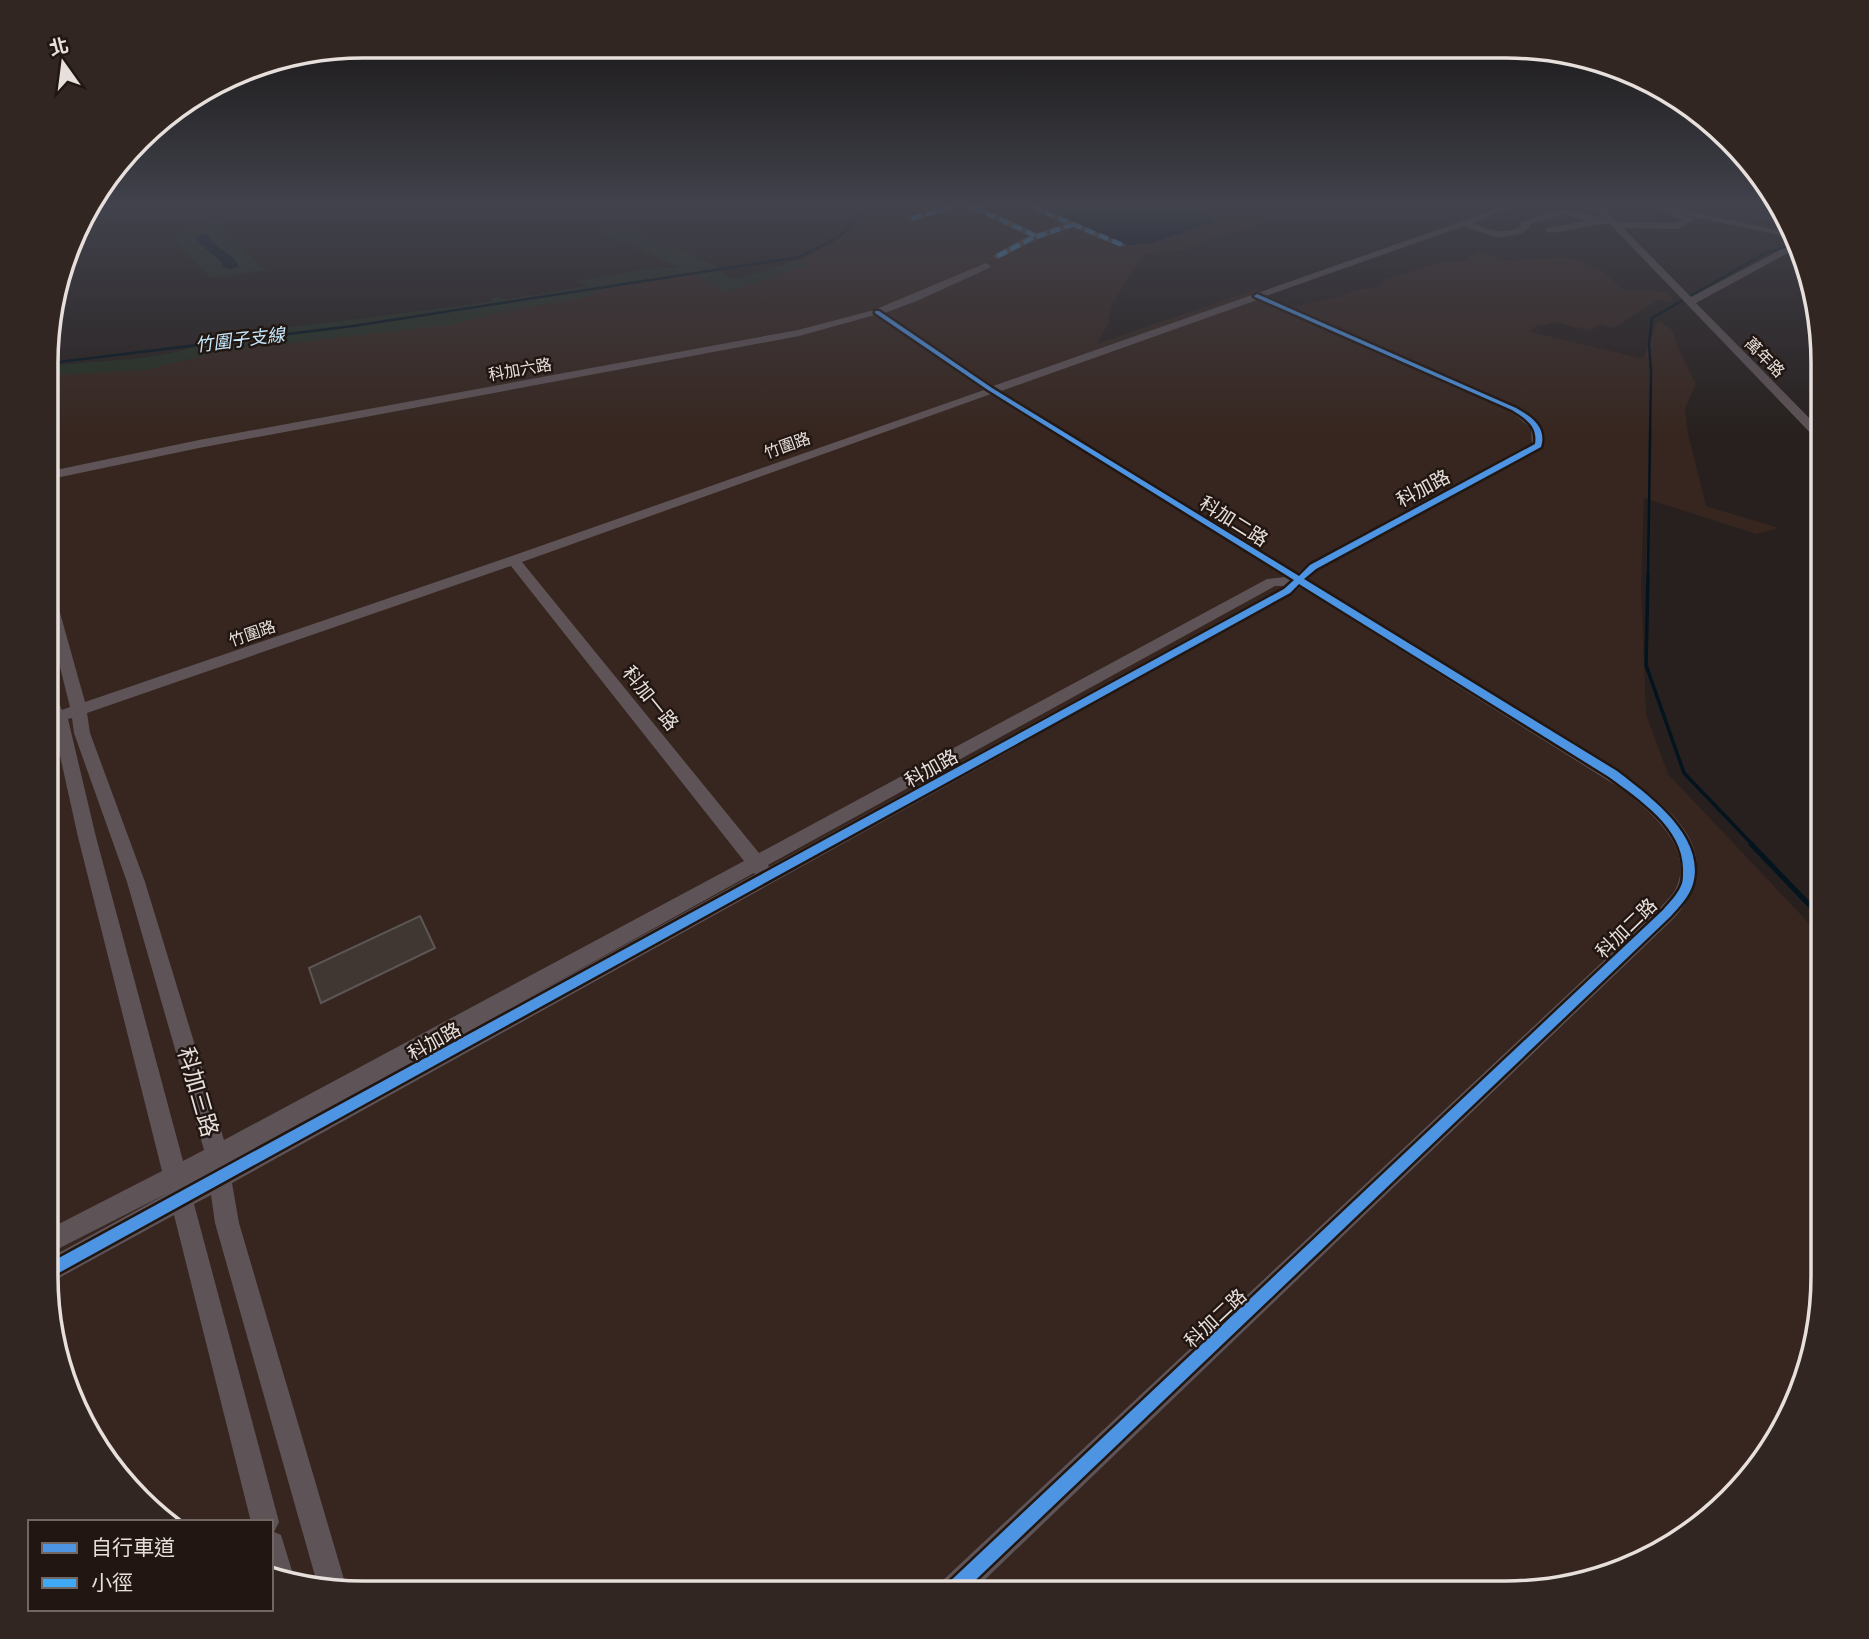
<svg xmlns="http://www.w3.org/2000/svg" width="1869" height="1639" font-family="'Fira Sans Condensed','Noto Sans TC',sans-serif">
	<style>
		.built { fill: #37261f }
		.green { fill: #252f22 }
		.water { fill: #04141e }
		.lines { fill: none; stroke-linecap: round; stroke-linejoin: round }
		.stream-far2 { stroke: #04141e; stroke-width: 2.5 }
		.stream-far1 { stroke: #04141e; stroke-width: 3.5 }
		.stream { stroke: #04141e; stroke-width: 5 }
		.building { fill: #403733; stroke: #5c5654; stroke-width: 2 }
		.minor { fill: #5e5356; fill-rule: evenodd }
		.quiet { stroke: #3fa9f5; stroke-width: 4.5; stroke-dasharray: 10 4.5; stroke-linecap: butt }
		.cycleway-casing { stroke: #211611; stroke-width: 5 }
		.cycleway { fill: #4d94e3; fill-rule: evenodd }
		.labels { text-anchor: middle; stroke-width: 5; stroke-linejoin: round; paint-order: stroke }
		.far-street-label { font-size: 16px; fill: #e7dfdb; stroke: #211611 }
		.far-water-label { font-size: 18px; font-style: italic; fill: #c5e8fc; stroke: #211611 }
		.street-label { font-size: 19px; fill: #e7dfdb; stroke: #211611 }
		.near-street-label { font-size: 23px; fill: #e7dfdb; stroke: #211611 }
		.rim { fill: none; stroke: #e7dfdb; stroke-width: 3.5 }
	</style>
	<rect width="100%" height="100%" fill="#27201e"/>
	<path class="built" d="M 874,207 L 1233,207 L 1263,221 L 1244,231 L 1232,232 L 1183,250 L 1144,255 L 1112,304 L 1108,324 L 1097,344 L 1256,289 L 1292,307 L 1340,297 L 1356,290 L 1379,287 L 1384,280 L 1441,262 L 1461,262 L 1479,251 L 1502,260 L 1570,257 L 1599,269 L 1624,290 L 1667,292 L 1674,301 L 1657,300 L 1613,328 L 1599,324 L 1590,331 L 1556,322 L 1535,327 L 1531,332 L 1643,359 L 1658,320 L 1673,331 L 1677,346 L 1696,384 L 1685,408 L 1688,434 L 1706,506 L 1779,528 L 1756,534 L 1644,498 L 1641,588 L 1646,714 L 1668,774 L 1823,938 L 1823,1277 L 1799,1398 L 1716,1515 L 1628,1569 L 1527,1593 L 362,1593 L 271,1572 L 271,1522 L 171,1522 L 124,1486 L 69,1397 L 46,1297 L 51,366 L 153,358 L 200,347 L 222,336 L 463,306 L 588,286 L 578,281 L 649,269 L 716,266 L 728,278 L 741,278 L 805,258 L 864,222 Z"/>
	<g class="green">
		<path d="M 217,223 L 265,270 L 211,278 L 171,236 Z"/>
		<path d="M 628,227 L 716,266 L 728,278 L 741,278 L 800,260 L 809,265 L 725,293 L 694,274 L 597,290 L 591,296 L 496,313 L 453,324 L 224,351 L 145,370 L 51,375 L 51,366 C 110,359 168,362 222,336 L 492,302 L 491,298 L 499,296 L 505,300 L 589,286 L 578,281 L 649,269 L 680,268 L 603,232 Z"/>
	</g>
	<g class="water">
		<path d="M 1035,207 L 1193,207 L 1218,221 L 1153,243 L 1124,246 Z"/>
		<path d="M 207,234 C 215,248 231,253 239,266 L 231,269 L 222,267 L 221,262 L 196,240 L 197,237 Z"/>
	</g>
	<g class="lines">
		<g class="stream-far2">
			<path d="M 51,363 L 353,326 L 800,257 L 839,237 L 869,207"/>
			<path d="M 1648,577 L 1651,371 L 1649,344 L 1652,318 L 1767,252 L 1800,244"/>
		</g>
		<path class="stream-far1" d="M 1648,575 L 1646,665 L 1684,773 L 1753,845"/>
		<path class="stream" d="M 1751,844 L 1823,919"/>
	</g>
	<path class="building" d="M 420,916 L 435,948 L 321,1003 L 309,968 Z"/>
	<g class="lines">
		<g class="minor">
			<path d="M 947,207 L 959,207 L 912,221 L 908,218 Z"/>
			<path d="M 969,207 L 979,207 L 1037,233 L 1066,224 L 1028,207 L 1038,207 L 1127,245 L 1120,247 L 1073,227 L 1035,240 L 998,259 L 993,256 L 995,254 L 1029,236 Z"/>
			<path d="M 1502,207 L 1513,207 L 1472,223 C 1489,229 1504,236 1521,226 L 1520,222 L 1563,208 L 1605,219 L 1594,207 L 1602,207 L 1618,222 L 1676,223 L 1682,220 L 1671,216 L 1673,212 L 1658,207 L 1671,207 L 1795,234 L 1798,239 L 1681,214 L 1693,220 L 1678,229 L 1623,228 L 1691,297 L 1782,249 L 1800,245 L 1802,251 L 1788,253 L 1696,303 L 1823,432 L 1823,443 L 1819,442 L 1610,224 C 1588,223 1568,234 1546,232 L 1546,228 L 1587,221 L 1563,214 L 1530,224 L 1530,228 L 1520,234 L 1497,238 L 1464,226 L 1266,296 L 1518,407 C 1534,416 1551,428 1542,448 L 1318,570 L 1308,579 L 1619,770 C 1671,809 1731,854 1674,918 L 971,1593 L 936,1593 L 940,1583 L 1660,908 C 1666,901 1674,894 1677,886 C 1694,845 1647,809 1620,788 L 1300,587 L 1292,594 L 232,1183 L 239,1223 L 346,1586 L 345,1590 L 317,1583 L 215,1223 L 211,1195 L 194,1204 L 279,1522 L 274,1532 L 281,1535 L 293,1574 L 292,1577 L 271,1572 L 271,1522 L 251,1522 L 174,1215 L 46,1285 L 46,1260 L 168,1193 L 46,1255 L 47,1230 L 162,1171 L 78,837 L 53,724 L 49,725 L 49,694 L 55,695 L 62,710 L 70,707 L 50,627 L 50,598 L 57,602 L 85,702 L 509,557 L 984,390 L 875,315 L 799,336 L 199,448 L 51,479 L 51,471 L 199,440 L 798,330 L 874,310 L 986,263 L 991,266 L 989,268 L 919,300 L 885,313 L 993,386 ZM 1257,300 L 1510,411 L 1531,428 L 1532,443 L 1308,564 L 1298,573 L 1001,391 ZM 991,394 L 1285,577 L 1267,579 L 759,853 L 522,562 ZM 511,566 L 744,861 L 224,1140 L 145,882 L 90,733 L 87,713 ZM 1275,586 L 1285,586 L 769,867 L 768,865 ZM 72,718 L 74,733 L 127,882 L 204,1150 L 183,1161 L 96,837 L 68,719 ZM 754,873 L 755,874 L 517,1004 Z"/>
		</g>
		<g class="quiet">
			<path d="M 973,207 L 1036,236"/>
			<path d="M 1032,207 L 1123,245"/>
			<path d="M 912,218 L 955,207"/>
			<path d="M 998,256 L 1032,238 L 1072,225"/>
		</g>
		<g class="cycleway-casing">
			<path id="cycleway" d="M 1257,294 L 1516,408 C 1532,417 1547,427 1541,447 L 1316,569 L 1304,579 L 1617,771 C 1649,796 1706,836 1693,884 C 1689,897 1679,907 1671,916 L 962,1593 L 941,1593 L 944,1587 L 1663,910 C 1669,903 1676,896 1680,888 C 1683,883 1683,878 1683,872 C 1685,829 1640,800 1609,777 L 1299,584 L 1290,593 L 46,1280 L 46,1265 L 1284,589 L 1294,580 L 988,390 L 875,313 L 875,311 L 879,311 L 992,388 L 1299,576 L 1310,565 L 1535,444 C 1538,426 1526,419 1512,410 L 1255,297 L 1254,296 Z"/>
		</g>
		<use href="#cycleway" class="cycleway"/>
	</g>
	<linearGradient id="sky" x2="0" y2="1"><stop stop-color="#151210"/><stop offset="0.47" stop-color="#41424c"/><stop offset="1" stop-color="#41424c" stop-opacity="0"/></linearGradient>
	<rect width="1869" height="436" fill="url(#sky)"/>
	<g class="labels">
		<g class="far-street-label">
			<text transform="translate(1765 357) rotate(45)" y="6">萬年路</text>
			<text transform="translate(520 369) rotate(-10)" y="6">科加六路</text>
			<text transform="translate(787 445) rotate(-20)" y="6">竹圍路</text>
			<text transform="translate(252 633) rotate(-19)" y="6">竹圍路</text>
		</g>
		<g class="far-water-label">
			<text transform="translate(240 340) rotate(-7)" y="6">竹圍子支線</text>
		</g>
		<g class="street-label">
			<text transform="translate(1423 488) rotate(-28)" y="7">科加路</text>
			<text transform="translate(1234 521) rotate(32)" y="7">科加二路</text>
			<text transform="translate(651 698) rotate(51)" y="7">科加一路</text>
			<text transform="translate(931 768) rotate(-29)" y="7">科加路</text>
			<text transform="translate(1626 928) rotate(-44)" y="7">科加二路</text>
			<text transform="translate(434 1041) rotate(-29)" y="7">科加路</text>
			<text transform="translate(1215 1318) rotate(-43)" y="7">科加二路</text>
		</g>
		<g class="near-street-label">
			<text transform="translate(198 1092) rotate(74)" y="8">科加三路</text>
		</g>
	</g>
	<path d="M0 0H1869V1639H0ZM363 58H1506A305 305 0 0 1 1811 363V1276A305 305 0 0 1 1506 1581H363A305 305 0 0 1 58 1276V363A305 305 0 0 1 363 58Z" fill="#312621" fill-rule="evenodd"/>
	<path class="rim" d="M363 58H1506A305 305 0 0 1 1811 363V1276A305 305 0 0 1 1506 1581H363A305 305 0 0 1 58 1276V363A305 305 0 0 1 363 58Z"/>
	<rect x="28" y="1520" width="245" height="91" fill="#211611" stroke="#706662" stroke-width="2"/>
	<rect x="42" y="1543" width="35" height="10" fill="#4d94e3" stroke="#706662" stroke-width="2"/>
	<text x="91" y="1555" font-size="21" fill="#e7dfdb">自行車道</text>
	<rect x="42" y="1578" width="35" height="10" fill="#3fa9f5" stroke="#706662" stroke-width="2"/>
	<text x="91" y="1590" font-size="21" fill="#e7dfdb">小徑</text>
	<g transform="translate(63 63) rotate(346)" stroke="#211611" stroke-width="5" paint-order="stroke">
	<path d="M0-5L12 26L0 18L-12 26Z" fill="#e7dfdb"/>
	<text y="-10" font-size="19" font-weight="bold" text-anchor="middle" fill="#e7dfdb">北</text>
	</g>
</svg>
